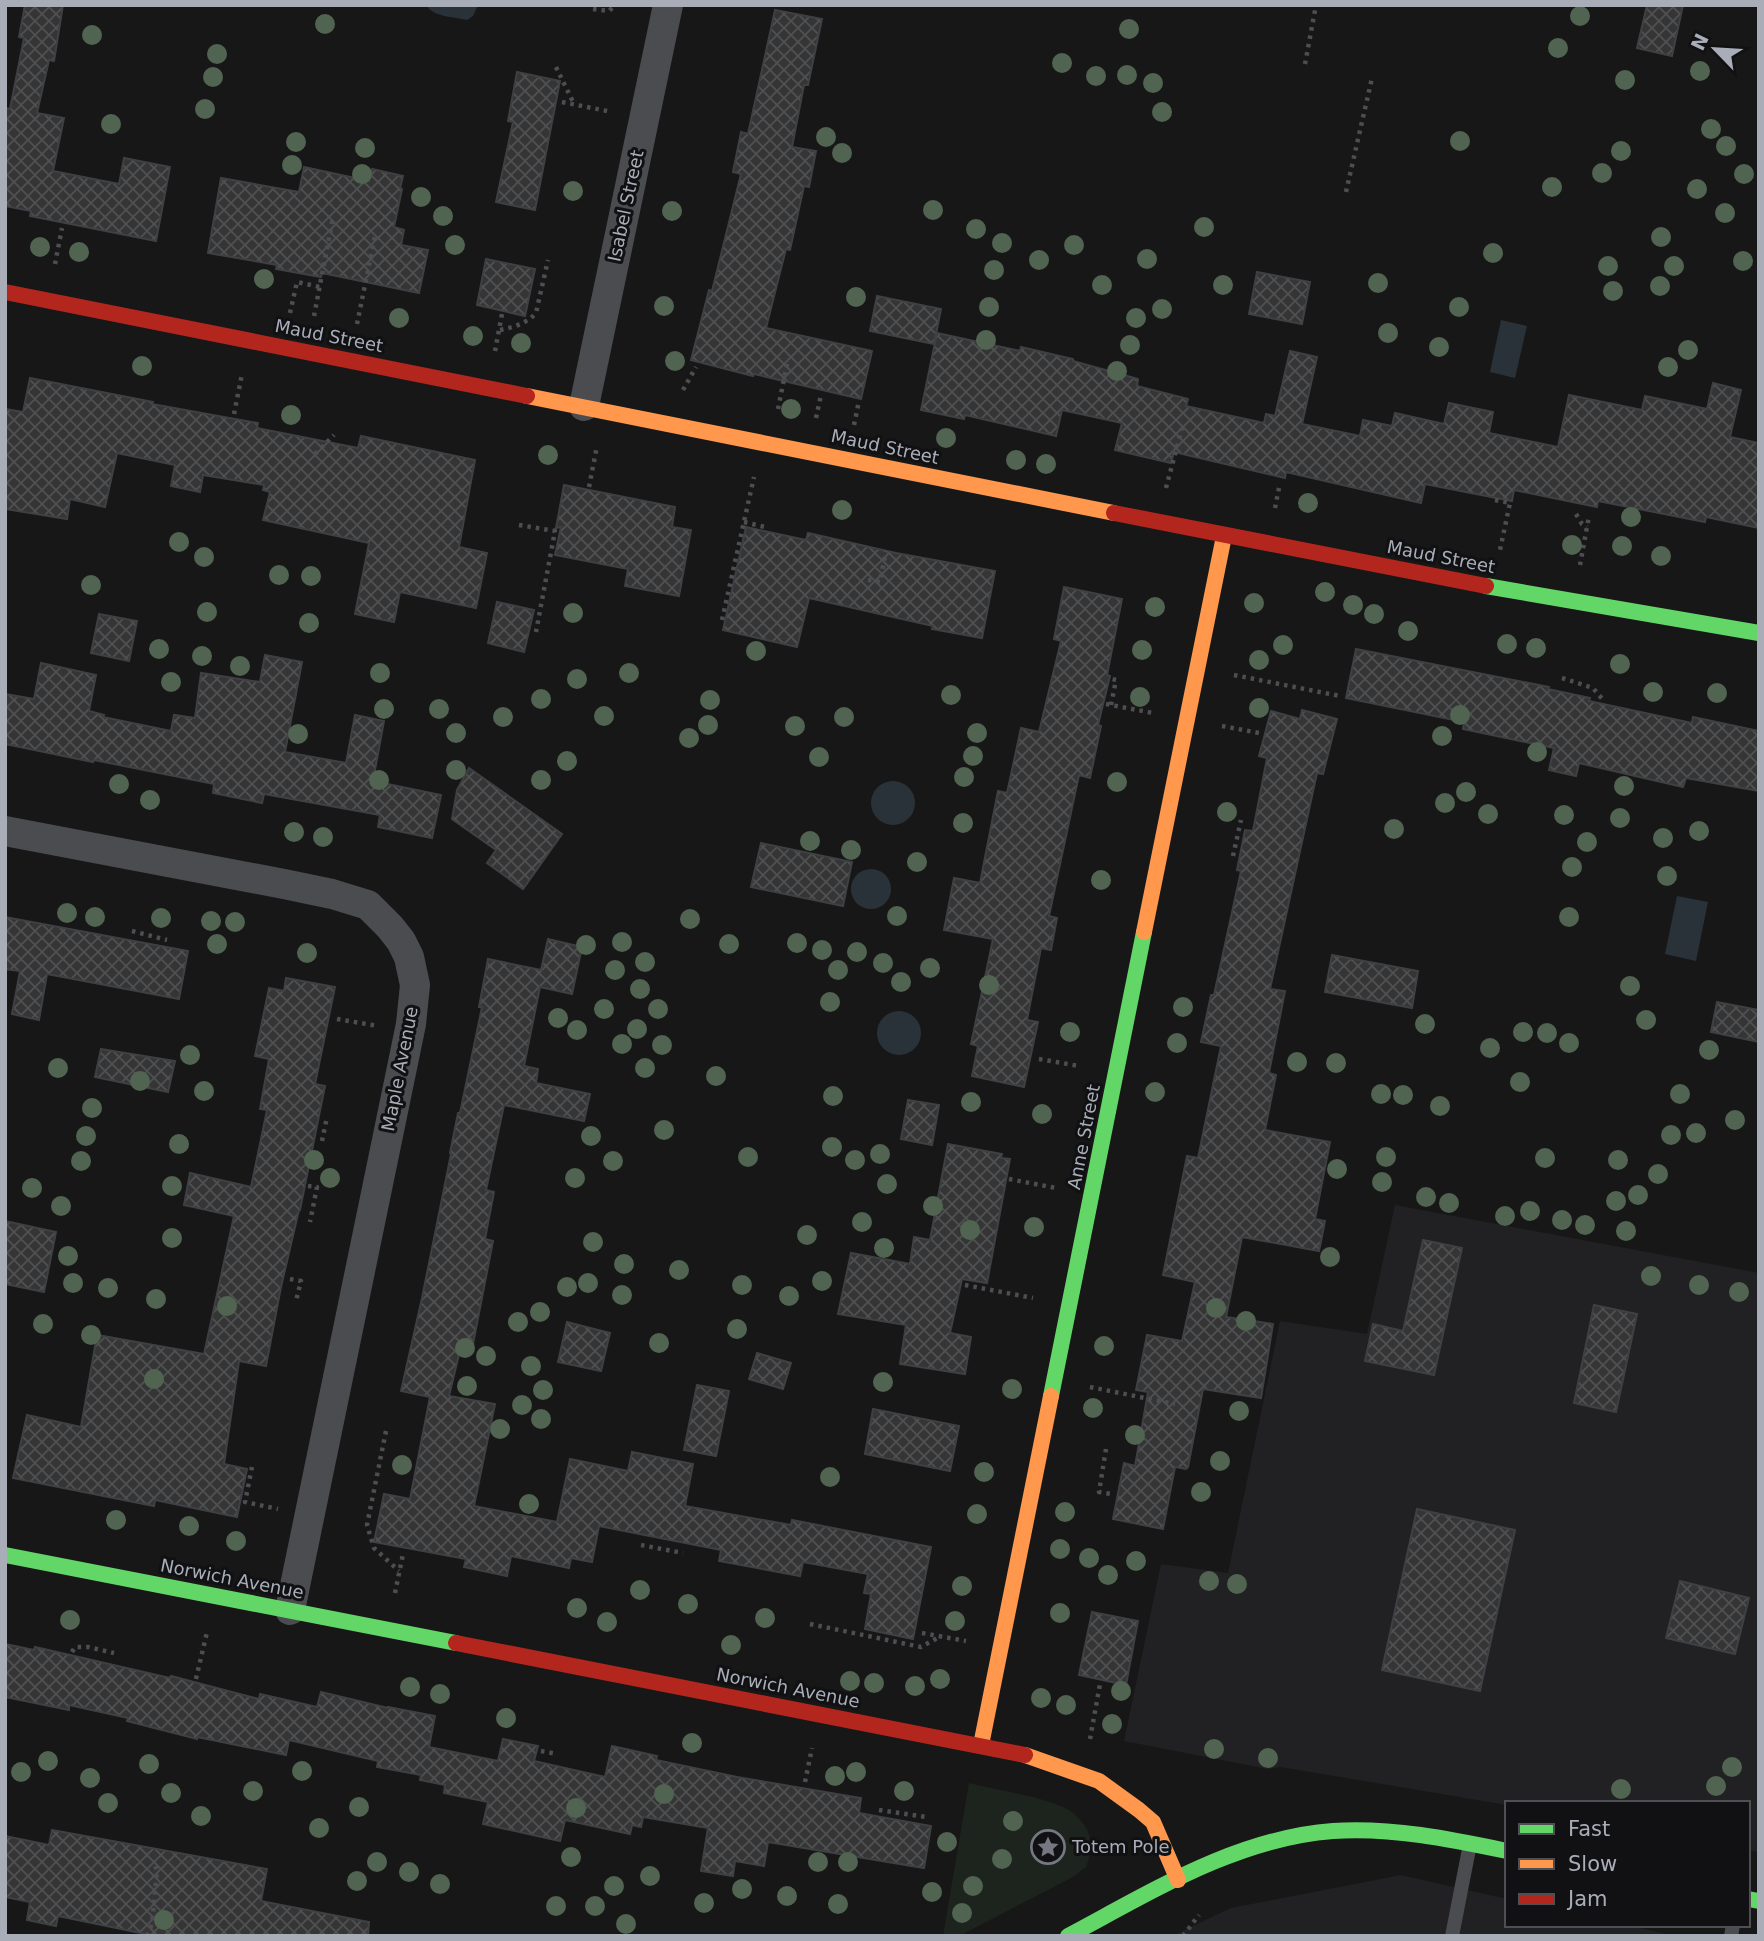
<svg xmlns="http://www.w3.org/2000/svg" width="1764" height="1941" font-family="'DejaVu Sans',sans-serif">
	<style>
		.built { fill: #212123 }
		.green { fill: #1d241e }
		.water { fill: #2a3239 }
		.building { fill: url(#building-cross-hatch); stroke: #3f4043; stroke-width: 2 }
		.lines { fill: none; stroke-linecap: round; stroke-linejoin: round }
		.path { stroke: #4d4e52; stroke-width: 4.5; stroke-dasharray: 3.5 5; stroke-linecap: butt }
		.lane { stroke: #4b4c50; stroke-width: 14 }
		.street { stroke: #4b4c50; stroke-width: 30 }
		.fast { stroke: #63d668; stroke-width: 16 }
		.slow { stroke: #ff974d; stroke-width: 16 }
		.jam { stroke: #b3261e; stroke-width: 16 }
		.tree { fill: #506451 }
		.labels { text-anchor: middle; stroke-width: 6; stroke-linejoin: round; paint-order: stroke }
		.street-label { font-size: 18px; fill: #a8adb8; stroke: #111113 }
		.poi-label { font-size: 18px; fill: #a8adb8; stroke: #111113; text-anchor: start }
	</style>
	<defs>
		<pattern id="building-cross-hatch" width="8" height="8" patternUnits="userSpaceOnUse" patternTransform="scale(1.75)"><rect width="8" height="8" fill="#353536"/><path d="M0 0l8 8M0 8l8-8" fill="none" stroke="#4f5051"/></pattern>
	</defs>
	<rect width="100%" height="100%" fill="#171717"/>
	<g class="built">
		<path d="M 1395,1205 L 1759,1273 L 1759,1852 L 1748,1850 L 1748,1803 L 1507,1803 L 1507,1805 L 1281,1767 L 1268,1769 L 1124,1741 L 1161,1564 L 1228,1573 L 1280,1321 L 1367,1334 Z"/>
		<path d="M 1401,1875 L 1507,1899 L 1507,1925 L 1627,1925 L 1676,1936 L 1176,1936 L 1176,1934 L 1231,1908 Z"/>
	</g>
	<path class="green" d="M 969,1783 C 995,1790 1047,1797 1069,1810 C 1079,1817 1089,1828 1090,1840 C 1092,1849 1089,1859 1086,1867 L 1071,1878 L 959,1936 L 943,1936 Z"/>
	<g class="water">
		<path d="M 426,5 L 478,5 L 473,16 L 467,20 C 454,17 433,17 426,5 Z"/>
		<path d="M 1501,320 L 1527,326 L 1515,378 L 1490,372 Z"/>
		<circle cx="893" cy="803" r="22"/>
		<circle cx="871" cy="889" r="20"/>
		<path d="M 1677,896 L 1708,902 L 1696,961 L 1665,954 Z"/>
		<circle cx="899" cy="1033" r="22"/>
	</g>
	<g class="building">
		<path d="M 25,5 L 63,5 L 54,61 L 49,60 L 37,113 L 64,118 L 53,171 L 119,184 L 124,158 L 170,167 L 156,241 L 30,216 L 31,211 L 5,206 L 5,108 L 10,109 L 24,38 L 19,37 Z"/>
		<path d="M 1647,5 L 1683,5 L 1672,56 L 1637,48 Z"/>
		<path d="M 775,10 L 822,19 L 808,85 L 804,85 L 792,147 L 816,151 L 809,187 L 804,186 L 790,250 L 786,249 L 766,328 L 872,351 L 861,399 L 754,374 L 753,376 L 691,360 L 709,290 L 712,291 L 741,174 L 733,172 L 741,132 L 748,134 Z"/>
		<path d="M 517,72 L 560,81 L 535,210 L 496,202 L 513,122 L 508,121 Z"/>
		<path d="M 304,167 L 369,181 L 372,169 L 403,176 L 400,188 L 402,189 L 394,227 L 404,230 L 401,245 L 428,250 L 419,293 L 322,273 L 321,277 L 276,269 L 277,265 L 208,253 L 221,178 L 299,192 Z"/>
		<path d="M 486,259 L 535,269 L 525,316 L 477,305 Z"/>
		<path d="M 1257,272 L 1310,282 L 1302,324 L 1249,314 Z"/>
		<path d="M 877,296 L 941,309 L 934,344 L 870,331 Z"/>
		<path d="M 937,333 L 1020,351 L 1021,347 L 1073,359 L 1073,361 L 1138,379 L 1137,386 L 1188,399 L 1186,406 L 1264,423 L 1266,414 L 1275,416 L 1290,351 L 1317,357 L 1302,424 L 1360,436 L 1363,420 L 1392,426 L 1395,413 L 1444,424 L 1449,403 L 1493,412 L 1489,433 L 1558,447 L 1569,395 L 1642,410 L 1645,396 L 1707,409 L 1713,383 L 1741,390 L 1730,437 L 1759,443 L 1759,528 L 1706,517 L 1705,522 L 1598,501 L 1597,507 L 1514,490 L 1512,501 L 1425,484 L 1421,503 L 1286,472 L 1285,478 L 1174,452 L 1171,463 L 1115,450 L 1122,423 L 1062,410 L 1056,436 L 965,415 L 964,419 L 921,410 Z"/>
		<path d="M 30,378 L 153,402 L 152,404 L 258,423 L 257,428 L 358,448 L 361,436 L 475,460 L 459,547 L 487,553 L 476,608 L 400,592 L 394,622 L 355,614 L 369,543 L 263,520 L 270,492 L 263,490 L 264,485 L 203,475 L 200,492 L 171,486 L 175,465 L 117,453 L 105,507 L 70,499 L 67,519 L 5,509 L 5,409 L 23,412 Z"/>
		<path d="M 564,485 L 675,507 L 672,527 L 691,530 L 679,596 L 625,586 L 628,569 L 555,555 L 561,527 L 556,528 Z"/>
		<path d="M 746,527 L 806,540 L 808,533 L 896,553 L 995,571 L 982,638 L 932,629 L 933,626 L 809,598 L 797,647 L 723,630 Z"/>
		<path d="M 1064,587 L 1122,599 L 1107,675 L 1110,676 L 1098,725 L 1101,726 L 1090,778 L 1079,775 L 1049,916 L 1057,918 L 1051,950 L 1041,948 L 1027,1020 L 1038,1022 L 1024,1087 L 972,1076 L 978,1046 L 971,1044 L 993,939 L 944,930 L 954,878 L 980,883 L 998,791 L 1007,793 L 1021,728 L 1039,732 L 1061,641 L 1054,639 Z"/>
		<path d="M 497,602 L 534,610 L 524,652 L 488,643 Z"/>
		<path d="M 99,614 L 137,621 L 129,661 L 91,653 Z"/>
		<path d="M 1356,649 L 1549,687 L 1548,689 L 1590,698 L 1589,701 L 1692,723 L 1693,717 L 1759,731 L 1759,791 L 1686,778 L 1683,787 L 1579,763 L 1576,776 L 1549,770 L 1554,748 L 1463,729 L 1464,722 L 1346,698 Z"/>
		<path d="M 265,655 L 302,662 L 285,752 L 346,763 L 355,715 L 384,721 L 373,781 L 441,795 L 432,838 L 378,827 L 380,815 L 264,794 L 262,803 L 213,793 L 214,784 L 94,760 L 93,762 L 5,744 L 5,694 L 34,699 L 41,663 L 96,675 L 89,711 L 104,715 L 103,717 L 171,731 L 174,715 L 195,718 L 201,673 L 260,682 Z"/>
		<path d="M 1302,710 L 1337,719 L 1323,774 L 1317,773 L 1270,989 L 1285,991 L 1269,1073 L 1276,1075 L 1265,1130 L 1330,1142 L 1315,1219 L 1325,1221 L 1319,1251 L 1242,1237 L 1226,1317 L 1273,1324 L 1261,1398 L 1203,1389 L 1188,1467 L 1186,1469 L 1175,1467 L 1163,1529 L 1113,1519 L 1124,1463 L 1135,1466 L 1148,1392 L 1136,1390 L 1147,1335 L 1182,1341 L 1195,1282 L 1163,1275 L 1187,1156 L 1198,1158 L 1221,1046 L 1201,1042 L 1211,995 L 1214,995 L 1241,871 L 1237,870 L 1245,830 L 1253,831 L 1267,758 L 1259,756 L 1271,711 L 1300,719 Z"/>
		<path d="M 469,768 L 562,834 L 523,889 L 487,863 L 496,850 L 452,819 L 457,790 Z"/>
		<path d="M 761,843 L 852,862 L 843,906 L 751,887 Z"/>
		<path d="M 5,917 L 188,951 L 179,999 L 47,974 L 39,1020 L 12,1014 L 20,971 L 5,969 Z"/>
		<path d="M 548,939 L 582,947 L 572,994 L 540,987 L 524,1066 L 538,1069 L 536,1083 L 590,1094 L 584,1121 L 504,1105 L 486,1190 L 494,1192 L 485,1239 L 493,1241 L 473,1344 L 462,1342 L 449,1396 L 495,1404 L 474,1506 L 557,1522 L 570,1459 L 628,1471 L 632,1452 L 693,1464 L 685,1506 L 791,1525 L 792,1520 L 931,1547 L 913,1639 L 865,1629 L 871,1594 L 864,1593 L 868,1574 L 803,1562 L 800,1576 L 719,1561 L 721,1550 L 599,1526 L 592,1562 L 571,1558 L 569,1568 L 511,1556 L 507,1576 L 464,1567 L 466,1559 L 374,1542 L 384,1494 L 410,1499 L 430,1397 L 401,1391 L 422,1298 L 451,1154 L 450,1153 L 458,1113 L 460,1113 L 482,1007 L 479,1007 L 488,959 L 541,970 Z"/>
		<path d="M 1332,955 L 1418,971 L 1412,1008 L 1325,992 Z"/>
		<path d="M 286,978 L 335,987 L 315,1084 L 325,1086 L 300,1210 L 299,1210 L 281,1287 L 266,1366 L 239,1361 L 224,1464 L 247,1469 L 237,1517 L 155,1500 L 154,1506 L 13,1478 L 27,1415 L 81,1427 L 97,1335 L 204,1354 L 234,1216 L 184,1205 L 190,1173 L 251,1187 L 267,1110 L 260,1109 L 269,1059 L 255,1056 L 269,988 L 284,991 Z"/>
		<path d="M 1717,1002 L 1759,1010 L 1759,1042 L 1711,1032 Z"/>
		<path d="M 101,1049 L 175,1061 L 168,1092 L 95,1077 Z"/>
		<path d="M 908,1100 L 939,1105 L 932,1145 L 901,1139 Z"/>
		<path d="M 948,1144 L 1002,1154 L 1001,1158 L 1010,1159 L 987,1283 L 962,1279 L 950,1333 L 971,1337 L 965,1374 L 900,1364 L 906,1325 L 838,1314 L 851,1253 L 910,1264 L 914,1237 L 930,1240 Z"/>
		<path d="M 5,1221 L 56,1232 L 44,1292 L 5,1284 Z"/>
		<path d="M 1423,1240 L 1462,1248 L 1434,1375 L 1365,1361 L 1373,1324 L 1403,1331 Z"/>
		<path d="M 1594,1305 L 1637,1314 L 1616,1412 L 1574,1403 Z"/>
		<path d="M 567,1322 L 610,1333 L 601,1371 L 558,1362 Z"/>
		<path d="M 757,1353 L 791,1363 L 783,1389 L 749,1379 Z"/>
		<path d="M 697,1385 L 729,1391 L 716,1456 L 684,1450 Z"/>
		<path d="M 873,1409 L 959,1426 L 950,1471 L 865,1454 Z"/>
		<path d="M 1417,1509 L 1515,1530 L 1480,1691 L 1382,1670 Z"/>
		<path d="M 1680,1581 L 1749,1598 L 1735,1654 L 1666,1638 Z"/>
		<path d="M 1092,1612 L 1138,1621 L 1126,1685 L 1079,1675 Z"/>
		<path d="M 5,1644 L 34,1650 L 35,1647 L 170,1678 L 171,1676 L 259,1699 L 260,1694 L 317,1707 L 321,1692 L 388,1708 L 388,1707 L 435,1716 L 429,1747 L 498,1761 L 503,1739 L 538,1746 L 534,1761 L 605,1777 L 612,1746 L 657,1756 L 656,1760 L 737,1777 L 861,1798 L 859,1813 L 931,1826 L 924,1868 L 768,1842 L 764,1866 L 735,1861 L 733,1876 L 701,1871 L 708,1828 L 643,1817 L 641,1827 L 632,1825 L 630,1834 L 565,1820 L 560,1841 L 483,1824 L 488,1802 L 444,1793 L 445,1785 L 420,1780 L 421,1775 L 377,1767 L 378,1761 L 289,1740 L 286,1755 L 197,1737 L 197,1739 L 127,1721 L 128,1718 L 69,1705 L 69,1710 L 5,1697 Z"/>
		<path d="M 52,1830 L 267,1869 L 261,1901 L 369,1922 L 368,1936 L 155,1936 L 58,1916 L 56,1926 L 27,1920 L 30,1902 L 5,1897 L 5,1836 L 49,1845 Z"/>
	</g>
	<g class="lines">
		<g class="path">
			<path d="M 593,9 L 609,11 L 615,5"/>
			<path d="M 1305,64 L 1316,5"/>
			<path d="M 556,67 L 574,104"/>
			<path d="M 562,102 L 612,112"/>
			<path d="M 1346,192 L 1372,78"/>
			<path d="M 55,264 L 62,228"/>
			<path d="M 290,313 L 297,282 L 320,287"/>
			<path d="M 314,316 L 333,217"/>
			<path d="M 357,324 L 375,236"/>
			<path d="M 500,330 C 514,327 526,324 536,313 L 548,260"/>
			<path d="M 495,351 L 502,314"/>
			<path d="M 683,390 L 696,367"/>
			<path d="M 778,409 L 787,364"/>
			<path d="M 234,414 L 242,374"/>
			<path d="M 816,418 L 821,395"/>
			<path d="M 854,425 L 859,401"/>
			<path d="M 315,454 L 334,435"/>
			<path d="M 589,487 L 597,446"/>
			<path d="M 1166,488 L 1182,428"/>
			<path d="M 1495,500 L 1510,503 L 1500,550"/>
			<path d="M 1275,508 L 1279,488"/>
			<path d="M 1576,514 L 1582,524 L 1587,527"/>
			<path d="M 744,522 L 765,527"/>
			<path d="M 519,525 L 555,531 L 536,632"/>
			<path d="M 1580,565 L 1589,516"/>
			<path d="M 868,580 L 880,582 L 886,551"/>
			<path d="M 722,620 L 754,477"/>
			<path d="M 1234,675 L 1340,696"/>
			<path d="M 1562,678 L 1593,688 L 1604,701"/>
			<path d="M 1106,704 L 1153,713"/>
			<path d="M 1111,705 L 1116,680 L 1112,679"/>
			<path d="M 1222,726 L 1259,733"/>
			<path d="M 1233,856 L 1241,820"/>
			<path d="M 132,931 L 167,940"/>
			<path d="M 337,1019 L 378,1026"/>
			<path d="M 1039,1059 L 1079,1066"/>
			<path d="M 322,1141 L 327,1117"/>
			<path d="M 1009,1179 L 1056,1188"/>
			<path d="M 308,1186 L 317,1187 L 310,1222"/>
			<path d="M 290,1279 L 301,1281 L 296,1301"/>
			<path d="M 965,1285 L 1033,1298"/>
			<path d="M 1090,1387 L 1175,1404"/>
			<path d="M 386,1431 L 367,1525 L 374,1548 L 399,1571"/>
			<path d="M 1106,1449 L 1099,1492 L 1111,1494"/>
			<path d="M 252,1467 L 245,1502 L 278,1509"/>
			<path d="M 641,1545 L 683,1553"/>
			<path d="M 395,1593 L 403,1554"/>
			<path d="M 810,1624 L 921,1647 L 941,1636"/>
			<path d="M 922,1633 L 966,1641"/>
			<path d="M 72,1652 L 75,1647 L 88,1647 L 114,1653"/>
			<path d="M 196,1679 L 207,1632"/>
			<path d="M 1090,1739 L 1100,1684"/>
			<path d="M 541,1751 L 557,1754"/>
			<path d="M 805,1782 L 812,1748"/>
			<path d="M 879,1810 L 926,1817"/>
			<path d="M 147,1936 L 152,1924 L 157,1870 L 154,1864"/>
			<path d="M 1183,1936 L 1199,1915"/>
		</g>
		<g class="lane">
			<path d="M 1452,1936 L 1470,1844"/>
			<path d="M 1731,1936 L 1733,1925"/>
		</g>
		<g class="street">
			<path d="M 584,406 L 668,5"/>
			<path d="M 5,831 L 284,884 L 332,894 L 368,905 L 390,927 L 401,941 L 409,957 L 415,985 L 411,1024 L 290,1610"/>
		</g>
		<g class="fast">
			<path d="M 1486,586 L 1759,633"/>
			<path d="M 1051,1396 L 1144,932"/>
			<path d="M 5,1555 L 456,1643"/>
			<path d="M 1748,1899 L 1759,1901"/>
			<path d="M 1068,1936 C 1151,1892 1237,1838 1333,1831 C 1391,1827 1450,1839 1507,1851"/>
		</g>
		<g class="slow">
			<path d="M 527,396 L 1114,513"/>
			<path d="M 1144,932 L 1224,536"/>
			<path d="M 981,1745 L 1051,1396"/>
			<path d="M 1025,1755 L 1099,1781 L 1139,1810 L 1153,1822 L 1178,1880"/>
		</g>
		<g class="jam">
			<path d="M 5,292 L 527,396"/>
			<path d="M 1114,513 L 1486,586"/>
			<path d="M 456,1643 L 1025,1755"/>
		</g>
	</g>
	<g class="tree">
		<circle cx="1580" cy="16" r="10"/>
		<circle cx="325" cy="24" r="10"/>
		<circle cx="1129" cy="29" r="10"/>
		<circle cx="92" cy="35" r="10"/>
		<circle cx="1558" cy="48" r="10"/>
		<circle cx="217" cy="54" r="10"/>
		<circle cx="1062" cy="63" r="10"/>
		<circle cx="1700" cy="71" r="10"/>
		<circle cx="1127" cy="75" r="10"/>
		<circle cx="1096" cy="76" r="10"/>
		<circle cx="213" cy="77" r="10"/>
		<circle cx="1625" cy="80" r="10"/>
		<circle cx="1153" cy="83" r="10"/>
		<circle cx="205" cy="109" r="10"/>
		<circle cx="1162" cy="112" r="10"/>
		<circle cx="111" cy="124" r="10"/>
		<circle cx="1711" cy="129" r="10"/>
		<circle cx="826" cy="137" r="10"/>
		<circle cx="1460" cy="141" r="10"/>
		<circle cx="296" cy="142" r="10"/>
		<circle cx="1726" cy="146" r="10"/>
		<circle cx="365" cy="148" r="10"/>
		<circle cx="1621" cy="151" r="10"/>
		<circle cx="842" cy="153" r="10"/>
		<circle cx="292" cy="165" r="10"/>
		<circle cx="1602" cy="173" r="10"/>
		<circle cx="362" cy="174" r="10"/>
		<circle cx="1744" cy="174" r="10"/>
		<circle cx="1552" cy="187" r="10"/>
		<circle cx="1697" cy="189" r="10"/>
		<circle cx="573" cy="191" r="10"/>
		<circle cx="421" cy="197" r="10"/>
		<circle cx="933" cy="210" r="10"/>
		<circle cx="672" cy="211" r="10"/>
		<circle cx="1725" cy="213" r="10"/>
		<circle cx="443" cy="216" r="10"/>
		<circle cx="1204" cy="227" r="10"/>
		<circle cx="976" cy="229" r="10"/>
		<circle cx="1661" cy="237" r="10"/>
		<circle cx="1002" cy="243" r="10"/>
		<circle cx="455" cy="245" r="10"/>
		<circle cx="1074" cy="245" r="10"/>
		<circle cx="40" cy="247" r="10"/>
		<circle cx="79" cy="252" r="10"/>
		<circle cx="1493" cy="253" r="10"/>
		<circle cx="1147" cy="259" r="10"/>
		<circle cx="1039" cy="260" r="10"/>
		<circle cx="1743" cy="261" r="10"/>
		<circle cx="1608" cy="266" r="10"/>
		<circle cx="1674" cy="266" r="10"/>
		<circle cx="994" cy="270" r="10"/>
		<circle cx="264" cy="279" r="10"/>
		<circle cx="1378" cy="283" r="10"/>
		<circle cx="1102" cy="285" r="10"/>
		<circle cx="1223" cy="285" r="10"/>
		<circle cx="1660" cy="286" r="10"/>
		<circle cx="1613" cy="291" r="10"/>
		<circle cx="856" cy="297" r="10"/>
		<circle cx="664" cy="306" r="10"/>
		<circle cx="989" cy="307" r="10"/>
		<circle cx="1459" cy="307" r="10"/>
		<circle cx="1162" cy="309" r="10"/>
		<circle cx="399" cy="318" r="10"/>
		<circle cx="1136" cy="318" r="10"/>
		<circle cx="1388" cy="333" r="10"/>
		<circle cx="473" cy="336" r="10"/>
		<circle cx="986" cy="340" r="10"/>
		<circle cx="521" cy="343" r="10"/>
		<circle cx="1130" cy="345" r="10"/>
		<circle cx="1439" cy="347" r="10"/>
		<circle cx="1688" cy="350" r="10"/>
		<circle cx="675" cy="361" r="10"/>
		<circle cx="142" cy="366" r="10"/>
		<circle cx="1668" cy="367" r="10"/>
		<circle cx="1117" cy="371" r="10"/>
		<circle cx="791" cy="409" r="10"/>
		<circle cx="291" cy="415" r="10"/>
		<circle cx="946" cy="438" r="10"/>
		<circle cx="548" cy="455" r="10"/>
		<circle cx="1016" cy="460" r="10"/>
		<circle cx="1046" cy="464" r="10"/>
		<circle cx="1308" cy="503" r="10"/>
		<circle cx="842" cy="510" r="10"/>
		<circle cx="1631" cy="517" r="10"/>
		<circle cx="179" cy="542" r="10"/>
		<circle cx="1572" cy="545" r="10"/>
		<circle cx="1622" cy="546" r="10"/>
		<circle cx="1661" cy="556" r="10"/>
		<circle cx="204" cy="557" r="10"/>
		<circle cx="279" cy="575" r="10"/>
		<circle cx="311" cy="576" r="10"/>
		<circle cx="91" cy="585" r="10"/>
		<circle cx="1325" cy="592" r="10"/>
		<circle cx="1254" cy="603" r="10"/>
		<circle cx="1353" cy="605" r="10"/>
		<circle cx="1155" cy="607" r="10"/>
		<circle cx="207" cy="612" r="10"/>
		<circle cx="573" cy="613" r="10"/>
		<circle cx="1374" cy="614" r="10"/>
		<circle cx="309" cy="623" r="10"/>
		<circle cx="1408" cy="631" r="10"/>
		<circle cx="1507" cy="644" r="10"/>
		<circle cx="1283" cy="645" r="10"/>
		<circle cx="1536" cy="648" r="10"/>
		<circle cx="159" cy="649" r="10"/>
		<circle cx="1142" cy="650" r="10"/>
		<circle cx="756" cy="651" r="10"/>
		<circle cx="202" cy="656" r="10"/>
		<circle cx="1259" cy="660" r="10"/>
		<circle cx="1620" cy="664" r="10"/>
		<circle cx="240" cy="666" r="10"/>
		<circle cx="380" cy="673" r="10"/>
		<circle cx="629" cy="673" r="10"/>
		<circle cx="577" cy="679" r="10"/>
		<circle cx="171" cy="682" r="10"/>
		<circle cx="1653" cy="692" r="10"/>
		<circle cx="1717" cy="693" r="10"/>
		<circle cx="951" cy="695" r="10"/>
		<circle cx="1140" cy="697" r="10"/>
		<circle cx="541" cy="699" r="10"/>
		<circle cx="710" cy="700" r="10"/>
		<circle cx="1259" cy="708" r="10"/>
		<circle cx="384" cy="709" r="10"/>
		<circle cx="439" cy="709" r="10"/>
		<circle cx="1460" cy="715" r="10"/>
		<circle cx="604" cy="716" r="10"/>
		<circle cx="503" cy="717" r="10"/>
		<circle cx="844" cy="717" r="10"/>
		<circle cx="708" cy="725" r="10"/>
		<circle cx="795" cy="726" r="10"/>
		<circle cx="456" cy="733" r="10"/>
		<circle cx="977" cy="733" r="10"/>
		<circle cx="298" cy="734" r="10"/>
		<circle cx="1442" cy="736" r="10"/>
		<circle cx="689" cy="738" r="10"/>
		<circle cx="1537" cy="752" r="10"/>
		<circle cx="973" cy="756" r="10"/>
		<circle cx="819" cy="757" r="10"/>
		<circle cx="567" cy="761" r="10"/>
		<circle cx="456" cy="770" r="10"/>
		<circle cx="964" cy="777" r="10"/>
		<circle cx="379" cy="780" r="10"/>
		<circle cx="541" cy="780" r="10"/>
		<circle cx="1117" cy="782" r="10"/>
		<circle cx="119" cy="784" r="10"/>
		<circle cx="1624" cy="786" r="10"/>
		<circle cx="1466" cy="792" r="10"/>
		<circle cx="150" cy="800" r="10"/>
		<circle cx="1445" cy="803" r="10"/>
		<circle cx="1227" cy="812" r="10"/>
		<circle cx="1488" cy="814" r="10"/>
		<circle cx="1564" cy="815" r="10"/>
		<circle cx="1620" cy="818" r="10"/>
		<circle cx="963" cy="823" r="10"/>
		<circle cx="1394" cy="829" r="10"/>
		<circle cx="1699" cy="831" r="10"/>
		<circle cx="294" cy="832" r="10"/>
		<circle cx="323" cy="837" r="10"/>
		<circle cx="1663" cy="838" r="10"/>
		<circle cx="810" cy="841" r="10"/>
		<circle cx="1587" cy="842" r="10"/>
		<circle cx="851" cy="850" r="10"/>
		<circle cx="917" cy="862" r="10"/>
		<circle cx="1572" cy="867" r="10"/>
		<circle cx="1667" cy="876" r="10"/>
		<circle cx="1101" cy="880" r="10"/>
		<circle cx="67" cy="913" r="10"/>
		<circle cx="897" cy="916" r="10"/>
		<circle cx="95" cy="917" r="10"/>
		<circle cx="1569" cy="917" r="10"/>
		<circle cx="161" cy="918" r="10"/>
		<circle cx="690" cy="919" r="10"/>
		<circle cx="211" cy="921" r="10"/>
		<circle cx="235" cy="922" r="10"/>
		<circle cx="622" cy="942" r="10"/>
		<circle cx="797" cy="943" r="10"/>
		<circle cx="217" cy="944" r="10"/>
		<circle cx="729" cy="944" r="10"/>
		<circle cx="586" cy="945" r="10"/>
		<circle cx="822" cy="950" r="10"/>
		<circle cx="857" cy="952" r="10"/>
		<circle cx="307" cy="953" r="10"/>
		<circle cx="645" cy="962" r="10"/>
		<circle cx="883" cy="963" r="10"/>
		<circle cx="930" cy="968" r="10"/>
		<circle cx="615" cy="970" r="10"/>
		<circle cx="838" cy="970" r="10"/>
		<circle cx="901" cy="982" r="10"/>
		<circle cx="989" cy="985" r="10"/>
		<circle cx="1630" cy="986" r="10"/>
		<circle cx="640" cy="989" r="10"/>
		<circle cx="830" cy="1002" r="10"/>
		<circle cx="1183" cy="1007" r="10"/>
		<circle cx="604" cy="1009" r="10"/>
		<circle cx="658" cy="1009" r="10"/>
		<circle cx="558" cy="1018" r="10"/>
		<circle cx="1646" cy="1020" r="10"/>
		<circle cx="1425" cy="1024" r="10"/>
		<circle cx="637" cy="1029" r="10"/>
		<circle cx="577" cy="1030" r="10"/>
		<circle cx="1070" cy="1032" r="10"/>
		<circle cx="1523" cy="1032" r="10"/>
		<circle cx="1547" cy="1033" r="10"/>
		<circle cx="1177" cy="1043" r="10"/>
		<circle cx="1569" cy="1043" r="10"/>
		<circle cx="622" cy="1044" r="10"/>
		<circle cx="662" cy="1045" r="10"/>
		<circle cx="1490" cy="1048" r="10"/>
		<circle cx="1709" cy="1050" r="10"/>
		<circle cx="190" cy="1055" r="10"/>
		<circle cx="1297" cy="1062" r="10"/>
		<circle cx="1336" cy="1063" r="10"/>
		<circle cx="58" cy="1068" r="10"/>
		<circle cx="645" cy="1068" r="10"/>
		<circle cx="716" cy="1076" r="10"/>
		<circle cx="140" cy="1081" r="10"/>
		<circle cx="1520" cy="1082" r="10"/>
		<circle cx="204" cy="1091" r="10"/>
		<circle cx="1155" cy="1092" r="10"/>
		<circle cx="1381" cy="1094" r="10"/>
		<circle cx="1680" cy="1094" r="10"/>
		<circle cx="1403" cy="1095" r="10"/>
		<circle cx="833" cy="1096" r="10"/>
		<circle cx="971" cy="1102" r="10"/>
		<circle cx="1440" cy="1106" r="10"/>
		<circle cx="92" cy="1108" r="10"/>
		<circle cx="1042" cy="1114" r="10"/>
		<circle cx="1735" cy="1120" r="10"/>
		<circle cx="664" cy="1130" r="10"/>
		<circle cx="1696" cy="1133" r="10"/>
		<circle cx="1671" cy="1135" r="10"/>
		<circle cx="86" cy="1136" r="10"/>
		<circle cx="591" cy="1136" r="10"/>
		<circle cx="179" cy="1144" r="10"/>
		<circle cx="832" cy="1147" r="10"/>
		<circle cx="880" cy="1154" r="10"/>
		<circle cx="748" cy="1157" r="10"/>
		<circle cx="1386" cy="1157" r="10"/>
		<circle cx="1545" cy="1158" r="10"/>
		<circle cx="314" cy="1160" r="10"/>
		<circle cx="855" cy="1160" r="10"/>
		<circle cx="1618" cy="1160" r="10"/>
		<circle cx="81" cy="1161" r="10"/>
		<circle cx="613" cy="1161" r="10"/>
		<circle cx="1337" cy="1169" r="10"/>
		<circle cx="1658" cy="1174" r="10"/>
		<circle cx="330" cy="1178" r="10"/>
		<circle cx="575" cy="1178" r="10"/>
		<circle cx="1382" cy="1182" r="10"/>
		<circle cx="887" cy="1184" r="10"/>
		<circle cx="172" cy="1186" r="10"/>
		<circle cx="32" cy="1188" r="10"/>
		<circle cx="1638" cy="1195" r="10"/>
		<circle cx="1426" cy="1197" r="10"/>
		<circle cx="1616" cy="1201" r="10"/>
		<circle cx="1449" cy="1203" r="10"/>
		<circle cx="61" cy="1206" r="10"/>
		<circle cx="933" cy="1206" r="10"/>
		<circle cx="1530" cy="1211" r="10"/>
		<circle cx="1505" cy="1216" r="10"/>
		<circle cx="1562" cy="1220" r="10"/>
		<circle cx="862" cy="1222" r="10"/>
		<circle cx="1585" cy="1225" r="10"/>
		<circle cx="1034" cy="1227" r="10"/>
		<circle cx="970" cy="1230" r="10"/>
		<circle cx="1626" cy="1231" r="10"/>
		<circle cx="807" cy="1235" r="10"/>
		<circle cx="172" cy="1238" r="10"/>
		<circle cx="593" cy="1242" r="10"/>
		<circle cx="884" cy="1248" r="10"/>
		<circle cx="68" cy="1256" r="10"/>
		<circle cx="1330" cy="1257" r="10"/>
		<circle cx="624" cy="1264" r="10"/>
		<circle cx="679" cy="1270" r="10"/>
		<circle cx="1651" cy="1276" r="10"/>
		<circle cx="822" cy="1281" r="10"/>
		<circle cx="73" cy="1283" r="10"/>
		<circle cx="588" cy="1283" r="10"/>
		<circle cx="742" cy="1285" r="10"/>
		<circle cx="1699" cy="1285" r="10"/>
		<circle cx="567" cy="1287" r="10"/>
		<circle cx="108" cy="1288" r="10"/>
		<circle cx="1739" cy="1292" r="10"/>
		<circle cx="622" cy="1295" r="10"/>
		<circle cx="789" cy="1296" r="10"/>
		<circle cx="156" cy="1299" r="10"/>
		<circle cx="227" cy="1306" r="10"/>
		<circle cx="1216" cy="1308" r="10"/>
		<circle cx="540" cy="1312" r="10"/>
		<circle cx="1246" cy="1321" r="10"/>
		<circle cx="518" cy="1322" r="10"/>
		<circle cx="43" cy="1324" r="10"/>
		<circle cx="737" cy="1329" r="10"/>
		<circle cx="91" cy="1335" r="10"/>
		<circle cx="659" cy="1343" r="10"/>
		<circle cx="1104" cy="1346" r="10"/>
		<circle cx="465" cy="1348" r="10"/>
		<circle cx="486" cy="1356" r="10"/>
		<circle cx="531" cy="1366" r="10"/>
		<circle cx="154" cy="1379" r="10"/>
		<circle cx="883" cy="1382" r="10"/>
		<circle cx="467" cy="1386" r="10"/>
		<circle cx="1012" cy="1389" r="10"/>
		<circle cx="543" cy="1390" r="10"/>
		<circle cx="522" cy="1405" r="10"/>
		<circle cx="1093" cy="1408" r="10"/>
		<circle cx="1239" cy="1411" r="10"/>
		<circle cx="541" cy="1419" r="10"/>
		<circle cx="500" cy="1429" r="10"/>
		<circle cx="1135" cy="1435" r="10"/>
		<circle cx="1220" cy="1461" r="10"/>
		<circle cx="402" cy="1465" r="10"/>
		<circle cx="984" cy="1472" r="10"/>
		<circle cx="830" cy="1477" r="10"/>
		<circle cx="1201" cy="1492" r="10"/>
		<circle cx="529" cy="1504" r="10"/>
		<circle cx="1065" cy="1512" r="10"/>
		<circle cx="977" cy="1514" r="10"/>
		<circle cx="116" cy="1520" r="10"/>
		<circle cx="189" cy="1526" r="10"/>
		<circle cx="236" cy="1541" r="10"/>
		<circle cx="1060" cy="1549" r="10"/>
		<circle cx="1089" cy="1558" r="10"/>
		<circle cx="1136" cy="1561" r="10"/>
		<circle cx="1108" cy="1575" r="10"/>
		<circle cx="1209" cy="1581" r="10"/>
		<circle cx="1237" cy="1584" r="10"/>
		<circle cx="962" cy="1586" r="10"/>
		<circle cx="640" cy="1590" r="10"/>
		<circle cx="688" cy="1604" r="10"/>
		<circle cx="577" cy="1608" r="10"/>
		<circle cx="1060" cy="1613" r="10"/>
		<circle cx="765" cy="1618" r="10"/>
		<circle cx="70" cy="1620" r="10"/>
		<circle cx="955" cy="1621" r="10"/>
		<circle cx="607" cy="1622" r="10"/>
		<circle cx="731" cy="1645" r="10"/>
		<circle cx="940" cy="1679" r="10"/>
		<circle cx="850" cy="1681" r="10"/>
		<circle cx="874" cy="1683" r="10"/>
		<circle cx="915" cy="1686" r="10"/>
		<circle cx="410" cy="1687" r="10"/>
		<circle cx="1121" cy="1691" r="10"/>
		<circle cx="440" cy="1694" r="10"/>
		<circle cx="1041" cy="1698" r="10"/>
		<circle cx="1066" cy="1705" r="10"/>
		<circle cx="506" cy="1718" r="10"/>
		<circle cx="1112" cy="1724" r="10"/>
		<circle cx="692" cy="1743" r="10"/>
		<circle cx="1214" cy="1749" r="10"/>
		<circle cx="1268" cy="1758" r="10"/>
		<circle cx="48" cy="1761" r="10"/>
		<circle cx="149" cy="1764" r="10"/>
		<circle cx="1732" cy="1767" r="10"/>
		<circle cx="302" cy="1771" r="10"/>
		<circle cx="21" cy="1772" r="10"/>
		<circle cx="856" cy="1772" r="10"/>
		<circle cx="835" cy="1776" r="10"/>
		<circle cx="90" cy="1778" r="10"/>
		<circle cx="1716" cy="1786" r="10"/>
		<circle cx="1621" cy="1789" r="10"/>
		<circle cx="253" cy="1791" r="10"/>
		<circle cx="904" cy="1791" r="10"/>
		<circle cx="171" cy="1793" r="10"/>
		<circle cx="664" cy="1794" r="10"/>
		<circle cx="108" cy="1803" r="10"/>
		<circle cx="359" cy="1807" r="10"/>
		<circle cx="576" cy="1808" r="10"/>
		<circle cx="201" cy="1816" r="10"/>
		<circle cx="1013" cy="1821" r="10"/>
		<circle cx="319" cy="1828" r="10"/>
		<circle cx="947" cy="1842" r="10"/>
		<circle cx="571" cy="1857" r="10"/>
		<circle cx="1002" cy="1859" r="10"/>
		<circle cx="377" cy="1862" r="10"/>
		<circle cx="818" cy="1862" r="10"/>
		<circle cx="848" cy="1862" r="10"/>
		<circle cx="409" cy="1872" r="10"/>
		<circle cx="650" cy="1876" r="10"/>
		<circle cx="357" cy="1881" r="10"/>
		<circle cx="440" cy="1884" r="10"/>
		<circle cx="614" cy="1886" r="10"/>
		<circle cx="973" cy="1886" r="10"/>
		<circle cx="742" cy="1889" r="10"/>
		<circle cx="932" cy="1892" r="10"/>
		<circle cx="787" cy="1896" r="10"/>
		<circle cx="704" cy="1903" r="10"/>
		<circle cx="838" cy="1904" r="10"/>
		<circle cx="556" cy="1906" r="10"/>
		<circle cx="595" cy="1906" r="10"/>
		<circle cx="962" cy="1913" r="10"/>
		<circle cx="164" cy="1920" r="10"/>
		<circle cx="626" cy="1924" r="10"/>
	</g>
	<defs>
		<g id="sight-ring" transform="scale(1.75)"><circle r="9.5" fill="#111113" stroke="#757880" stroke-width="1.5"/><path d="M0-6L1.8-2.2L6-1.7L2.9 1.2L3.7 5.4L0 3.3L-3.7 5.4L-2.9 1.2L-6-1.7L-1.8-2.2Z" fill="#757880"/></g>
	</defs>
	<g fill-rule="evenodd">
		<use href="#sight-ring" x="1048" y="1847"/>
	</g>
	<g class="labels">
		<g class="street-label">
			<text transform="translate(626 206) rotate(-78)" y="6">Isabel Street</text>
			<text transform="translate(329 336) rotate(11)" y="6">Maud Street</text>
			<text transform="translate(885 447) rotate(12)" y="6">Maud Street</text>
			<text transform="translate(1441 557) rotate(11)" y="6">Maud Street</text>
			<text transform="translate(400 1069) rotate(-79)" y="6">Maple Avenue</text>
			<text transform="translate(1084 1137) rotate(-79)" y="6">Anne Street</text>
			<text transform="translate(232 1579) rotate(11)" y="6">Norwich Avenue</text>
			<text transform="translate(788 1688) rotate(11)" y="6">Norwich Avenue</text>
		</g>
		<g class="poi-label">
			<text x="1072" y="1853">Totem Pole</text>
		</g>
	</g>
	<rect width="1764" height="1941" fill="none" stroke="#a8adb8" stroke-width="14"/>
	<rect x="1505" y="1801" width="245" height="126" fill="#111113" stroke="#4d4f55" stroke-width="2"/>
	<rect x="1519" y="1824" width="35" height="10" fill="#63d668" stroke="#4d4f55" stroke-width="2"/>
	<text x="1568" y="1836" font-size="21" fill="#a8adb8">Fast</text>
	<rect x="1519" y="1859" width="35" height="10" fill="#ff974d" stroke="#4d4f55" stroke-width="2"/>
	<text x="1568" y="1871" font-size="21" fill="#a8adb8">Slow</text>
	<rect x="1519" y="1894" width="35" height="10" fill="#b3261e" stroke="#4d4f55" stroke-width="2"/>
	<text x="1568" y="1906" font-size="21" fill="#a8adb8">Jam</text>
	<g transform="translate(1715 49) rotate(295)" stroke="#111113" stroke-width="5" paint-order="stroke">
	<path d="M0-5L12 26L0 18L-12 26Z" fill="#a8adb8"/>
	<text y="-10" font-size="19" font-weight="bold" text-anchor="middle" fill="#a8adb8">N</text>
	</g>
</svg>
